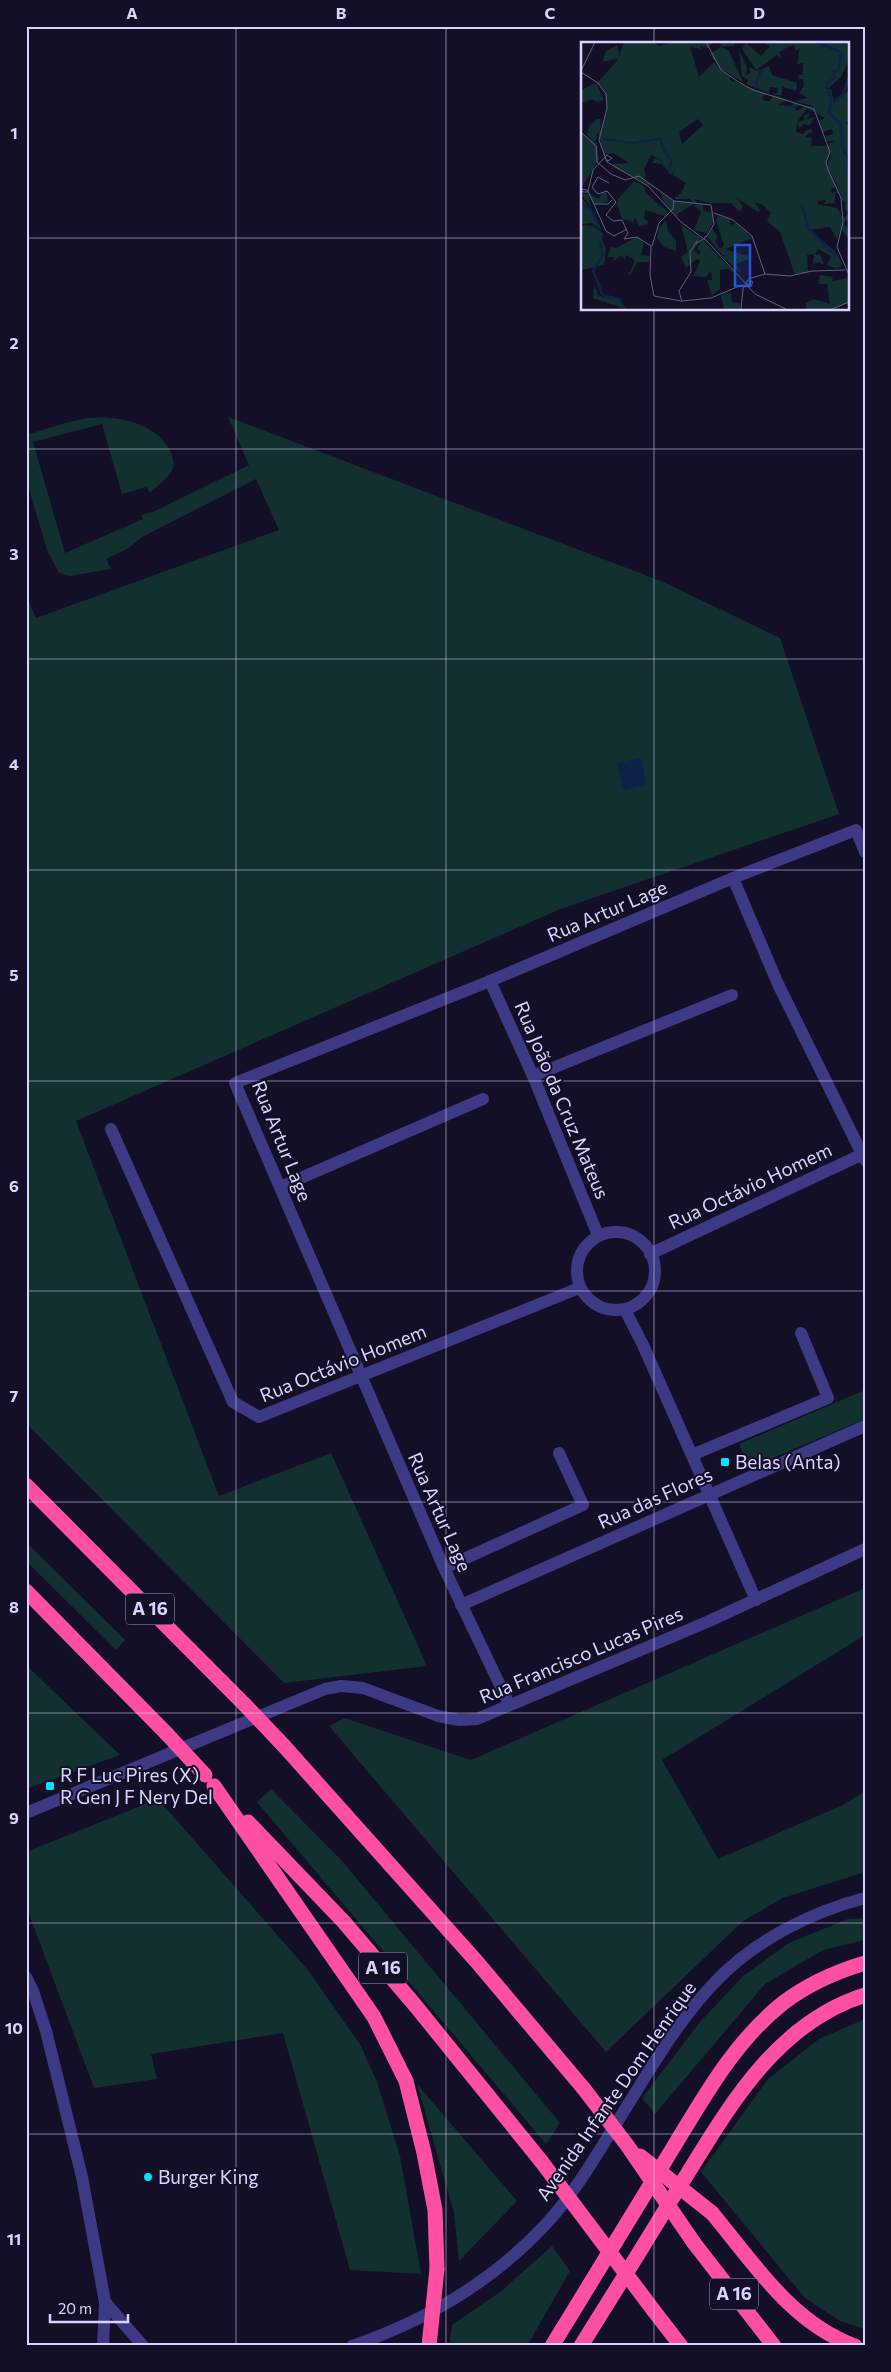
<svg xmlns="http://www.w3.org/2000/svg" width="891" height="2372" font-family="Commissioner,sans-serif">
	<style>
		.green { fill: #12302f }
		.water { fill: #0c2248 }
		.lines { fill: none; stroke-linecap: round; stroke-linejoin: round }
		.minor { stroke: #3d3a85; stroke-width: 12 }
		.highway { stroke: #ff4fa3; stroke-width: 15 }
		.highway-bridge { stroke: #ff4fa3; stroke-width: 15 }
		.grid { fill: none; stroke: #d9d4ff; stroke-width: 1; stroke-opacity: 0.55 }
		.poi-dot { fill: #00e5ff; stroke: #130f26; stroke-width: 2 }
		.labels { text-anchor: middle; stroke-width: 4; stroke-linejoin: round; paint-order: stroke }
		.shield { fill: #130f26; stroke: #9e99be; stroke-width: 1 }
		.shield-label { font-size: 18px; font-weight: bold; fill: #d9d4ff }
		.street-label { font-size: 19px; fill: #d9d4ff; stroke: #130f26 }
		.poi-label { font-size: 19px; fill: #d9d4ff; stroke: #130f26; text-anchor: start }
		.inset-river { fill: none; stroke: #0c2248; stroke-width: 2.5 }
		.inset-road { fill: none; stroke: #625e7d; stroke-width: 1 }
		.view { fill: #2655da; fill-opacity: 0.15; stroke: #2655da; stroke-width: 2.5 }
		.inset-edge { fill: none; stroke: #d9d4ff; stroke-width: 2.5 }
		.neatline { fill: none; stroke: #d9d4ff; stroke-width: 2 }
		.grid-label { font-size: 16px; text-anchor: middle; font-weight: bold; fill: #d9d4ff }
	</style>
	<rect width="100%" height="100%" fill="#130f26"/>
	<g class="green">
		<path d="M 228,417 L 661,581 L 780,638 L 839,814 L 558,910 L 76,1121 L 219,1496 L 331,1453 L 427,1666 L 284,1683 L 26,1423 L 26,594 L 36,618 L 279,530 L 256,479 L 142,537 L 127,549 L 106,559 L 111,569 L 70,576 L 59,573 L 47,550 L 26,479 L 26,435 C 47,429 68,421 89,418 C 117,415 156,423 170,450 C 172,456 175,462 173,468 C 170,477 156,487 150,493 L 147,487 L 122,494 L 102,424 L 33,442 L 65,553 L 143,519 L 142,515 L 155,511 L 249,465 Z"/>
		<path d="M 865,1390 L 865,1419 L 749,1468 L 739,1444 Z"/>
		<path d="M 26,1542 L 125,1640 L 116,1650 L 26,1561 Z"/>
		<path d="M 865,1588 L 865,1635 L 662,1760 L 718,1859 L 843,1805 L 865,1791 L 865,1872 L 783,1898 L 743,1921 L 606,2052 L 329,1726 L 345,1718 L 471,1760 Z"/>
		<path d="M 26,1665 L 120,1755 L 26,1789 Z"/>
		<path d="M 271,1789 L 342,1861 L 560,2123 L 546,2144 L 257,1802 Z"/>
		<path d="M 158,1799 L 308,1970 L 361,2046 L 377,2082 L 400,2156 L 421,2274 L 350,2270 L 283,2033 L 151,2054 L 157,2079 L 94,2088 L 26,1906 L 26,1852 Z"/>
		<path d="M 865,1918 L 865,1940 L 823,1950 L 765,1984 L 655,2114 L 642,2098 L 700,2022 L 743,1976 L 789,1943 L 848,1919 Z"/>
		<path d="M 865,2019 L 865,2329 L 840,2321 L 805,2298 L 701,2172 L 768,2079 L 819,2039 Z"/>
		<path d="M 417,2084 L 517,2201 L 459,2261 L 454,2213 Z"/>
		<path d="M 552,2246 L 570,2271 L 527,2346 L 449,2346 L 452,2325 L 500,2292 Z"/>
	</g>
	<path class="water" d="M 641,758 L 646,785 L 623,790 L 617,763 Z"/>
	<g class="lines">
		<g class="minor">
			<path d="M 733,878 L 778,984 L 865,1160"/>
			<path d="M 490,981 L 533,1076 L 598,1235"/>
			<path d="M 533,1076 L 732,995"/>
			<path d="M 111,1129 L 233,1402 L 259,1417 L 579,1288"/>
			<path d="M 280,1187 L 483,1099"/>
			<circle cx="616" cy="1271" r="39"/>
			<path d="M 650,1254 L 865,1153"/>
			<path d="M 625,1310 L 643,1345 L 756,1600"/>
			<path d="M 692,1455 L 828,1398 L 801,1333"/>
			<path d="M 444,1568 L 583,1505 L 559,1453"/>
			<path d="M 461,1605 L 865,1426"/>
			<path d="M 509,1704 L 444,1568 L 235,1083 L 490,981 L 733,878 L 856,830 L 865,852"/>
			<path d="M 26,1813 L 325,1689 L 341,1686 L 363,1688 L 438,1716 L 459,1720 L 477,1719 L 707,1622 L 865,1549"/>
			<path d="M 26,1977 L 33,1991 L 46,2031 L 82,2177 L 105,2302 L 103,2346"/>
			<path d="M 105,2302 L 143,2346"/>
			<path d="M 352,2346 C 425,2321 493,2281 546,2224 C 571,2197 590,2166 609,2135 C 643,2082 674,2024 717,1980 C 756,1940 811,1912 865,1898"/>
		</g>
		<g class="highway">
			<path d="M 26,1485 L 245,1705"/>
			<path d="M 26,1591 L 166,1733"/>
			<path d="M 284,1746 L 477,1962 L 584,2089"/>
			<path d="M 214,1786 L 374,2017 L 406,2081 L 424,2153 L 435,2210 L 437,2269"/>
			<path d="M 248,1822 L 343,1921 L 414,2004 L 541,2161"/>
			<path d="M 712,2213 C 753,2262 791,2323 855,2346"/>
			<path d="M 694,2243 L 774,2346"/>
			<path d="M 654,2311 L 681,2346"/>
			<path d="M 552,2346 C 590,2284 628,2222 665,2161 C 699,2106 731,2044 783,2003 C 808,1984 835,1972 865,1963"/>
			<path d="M 581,2346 C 612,2296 643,2247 673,2197 C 723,2118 770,2025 865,1995"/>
		</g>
		<g class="highway-bridge">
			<path d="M 245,1705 L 284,1746"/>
			<path d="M 166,1733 L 205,1775"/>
			<path d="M 584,2089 L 627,2145 L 694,2243"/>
			<path d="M 640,2156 L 712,2213"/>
			<path d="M 541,2161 L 654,2311"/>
			<path d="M 429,2346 L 437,2269"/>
		</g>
	</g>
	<path class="grid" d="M 236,26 L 236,2346M 446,26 L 446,2346M 654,26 L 654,44M 26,238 L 582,238M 847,238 L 865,238M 654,309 L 654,2346M 26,449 L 865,449M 26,659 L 865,659M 26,870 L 865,870M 26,1081 L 865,1081M 26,1291 L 865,1291M 26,1502 L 865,1502M 26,1713 L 865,1713M 26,1923 L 865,1923M 26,2134 L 865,2134"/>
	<g class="poi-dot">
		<rect x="720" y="1457" width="10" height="10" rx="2.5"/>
		<rect x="45" y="1781" width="10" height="10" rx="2.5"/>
		<circle cx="148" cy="2177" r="5"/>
	</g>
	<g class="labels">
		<g class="shield">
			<rect x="126" y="1593.5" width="48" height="31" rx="4"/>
			<rect x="359" y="1952.5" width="48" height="31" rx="4"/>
			<rect x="710" y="2278.5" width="48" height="31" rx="4"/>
		</g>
		<g class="shield-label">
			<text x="150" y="1615">A 16</text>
			<text x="383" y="1974">A 16</text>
			<text x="734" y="2300">A 16</text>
		</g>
		<g class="street-label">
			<text transform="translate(607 911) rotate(-23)" y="7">Rua Artur Lage</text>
			<text transform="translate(562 1100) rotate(67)" y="7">Rua João da Cruz Mateus</text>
			<text transform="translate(282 1141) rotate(68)" y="7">Rua Artur Lage</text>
			<text transform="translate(750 1186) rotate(-25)" y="7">Rua Octávio Homem</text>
			<text transform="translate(343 1363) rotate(-22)" y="7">Rua Octávio Homem</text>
			<text transform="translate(655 1498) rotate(-24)" y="7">Rua das Flores</text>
			<text transform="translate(440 1512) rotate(66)" y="7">Rua Artur Lage</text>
			<text transform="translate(581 1655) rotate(-23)" y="7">Rua Francisco Lucas Pires</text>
			<text transform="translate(616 2091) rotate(-55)" y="7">Avenida Infante Dom Henrique</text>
		</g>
		<g class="poi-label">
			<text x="735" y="1469">Belas (Anta)</text>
			<text x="60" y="1782">R F Luc Pires (X)<tspan x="60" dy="22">R Gen J F Nery Del</tspan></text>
			<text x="158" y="2184">Burger King</text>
		</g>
	</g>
	<g transform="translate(581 42)">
		<rect width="268" height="268" fill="#130f26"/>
		<path d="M 43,0 L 73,0 L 78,4 L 92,0 L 153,0 L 154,4 L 140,5 L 148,9 L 162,40 L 141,28 L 132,17 L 129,12 L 140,5 L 139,1 L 133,0 L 127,6 L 119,4 L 120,7 L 109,5 L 118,35 L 133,20 L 140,29 L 149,35 L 149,38 L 186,52 L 181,55 L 183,59 L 189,59 L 193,53 L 208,58 L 196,63 L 211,64 L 213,60 L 220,63 L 214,65 L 216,69 L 223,64 L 232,65 L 234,70 L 226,67 L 216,80 L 224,78 L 222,74 L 229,71 L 226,77 L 236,75 L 231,78 L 233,83 L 230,79 L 230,83 L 223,82 L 218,86 L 216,81 L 215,90 L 223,92 L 224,89 L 231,87 L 231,92 L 229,90 L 224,95 L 231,96 L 230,104 L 247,104 L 249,112 L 245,120 L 246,124 L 250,113 L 247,102 L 254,99 L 246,99 L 245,94 L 252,92 L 251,87 L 242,90 L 238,79 L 244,76 L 236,72 L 232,64 L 213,59 L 227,56 L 218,51 L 223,44 L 222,37 L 218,37 L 217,33 L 222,32 L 222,21 L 216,22 L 219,6 L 215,9 L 213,3 L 207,5 L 198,10 L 201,16 L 196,13 L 175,28 L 161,7 L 165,1 L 180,14 L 189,4 L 181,0 L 267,0 L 267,20 L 260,35 L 247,47 L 250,47 L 253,61 L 267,49 L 267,80 L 263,80 L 268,83 L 267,170 L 263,166 L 265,161 L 261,159 L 260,154 L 255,140 L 247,128 L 256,145 L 250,147 L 251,151 L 257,149 L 258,151 L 254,151 L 254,161 L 243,162 L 245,158 L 237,159 L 236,162 L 256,166 L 262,176 L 267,172 L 267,184 L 267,178 L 262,181 L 267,187 L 267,196 L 260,187 L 256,197 L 249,185 L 228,188 L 254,209 L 261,222 L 259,225 L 256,227 L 246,223 L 250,214 L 237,207 L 234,212 L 240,213 L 243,223 L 238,220 L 232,222 L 233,212 L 226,213 L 227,230 L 214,233 L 199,190 L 186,179 L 190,171 L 182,163 L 173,160 L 179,168 L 177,170 L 156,156 L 162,165 L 159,170 L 150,161 L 129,161 L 113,157 L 116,160 L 96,172 L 97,176 L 91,169 L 92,166 L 90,169 L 82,159 L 79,149 L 34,126 L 32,122 L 48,121 L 32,111 L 23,113 L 17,90 L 14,101 L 6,92 L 9,83 L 16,77 L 20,77 L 19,83 L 22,78 L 19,87 L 19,92 L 26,69 L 26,58 L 23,47 L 16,41 L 36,19 ZM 117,77 L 122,83 L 101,102 L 98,90 ZM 70,113 L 83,120 L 74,116 L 71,121 L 81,122 L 90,133 L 94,127 L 92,133 L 105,141 L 100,151 L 93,157 L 109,157 L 112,160 L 92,159 L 62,137 L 65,135 L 63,127 ZM 36,3 L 39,13 L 36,17 L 21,20 L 25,9 ZM 158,8 L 166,25 L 165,33 L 169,31 L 168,25 L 176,29 L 188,24 L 191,33 L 216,41 L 215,49 L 201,45 L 201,53 L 196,53 L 189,51 L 196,51 L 197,46 L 189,45 L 188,51 L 165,42 L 167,38 L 161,34 ZM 15,41 L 23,58 L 16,60 L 11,57 L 0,62 L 0,48 ZM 0,91 L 16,101 L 18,117 L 0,147 ZM 53,139 L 63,144 L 65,151 L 88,171 L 83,174 L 64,168 L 63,176 L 68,180 L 65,183 L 58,184 L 54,175 L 52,182 L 47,184 L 52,182 L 50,179 L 44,182 L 49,178 L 38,177 L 41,176 L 36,163 L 37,157 ZM 23,149 L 26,151 L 27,160 L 13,162 L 8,155 L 10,165 L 0,152 L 10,152 L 17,157 ZM 0,155 L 12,169 L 21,189 L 11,181 L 0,182 ZM 122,162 L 122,169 L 132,171 L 133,178 L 126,191 L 113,188 L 120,170 L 113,163 ZM 137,174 L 148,177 L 150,183 L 155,181 L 172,196 L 144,207 L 167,214 L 168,217 L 155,222 L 161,232 L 142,215 L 145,213 L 141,213 L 127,195 L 131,186 L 137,196 L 134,199 L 139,207 L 143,204 L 135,178 ZM 85,178 L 87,189 L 95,199 L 95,209 L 83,205 L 76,196 L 78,186 ZM 0,183 L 12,184 L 22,191 L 21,198 L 25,207 L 23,223 L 0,228 ZM 100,183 L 120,196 L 113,208 L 118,213 L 120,209 L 116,207 L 121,197 L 156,233 L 147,227 L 139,228 L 139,247 L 131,253 L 126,238 L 131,238 L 130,229 L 125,235 L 112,234 L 110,232 L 113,233 L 119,219 L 116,217 L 105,226 L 100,215 L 107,210 ZM 56,195 L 63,201 L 60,213 L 69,214 L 68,220 L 56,220 L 49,234 L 46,230 L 49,231 L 54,218 L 45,213 L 44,218 L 40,214 L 32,219 L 33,215 L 26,215 L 30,205 L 35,206 ZM 239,233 L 252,235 L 251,239 L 267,236 L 267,261 L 250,267 L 225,267 L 225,261 L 233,257 L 249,262 L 246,242 L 237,242 ZM 15,238 L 21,253 L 37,256 L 45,267 L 12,256 L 13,243 L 17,253 L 25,257 L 19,251 ZM 144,249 L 145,252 L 150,251 L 151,260 L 159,261 L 159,267 L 143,267 L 140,254 Z" fill="#12302f" fill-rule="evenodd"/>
		<path class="inset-river" d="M 235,0 L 260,10M 174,46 L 180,27M 250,58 L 245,42 L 253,36 L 252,30 L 257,29 L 260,12M 250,59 L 248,71 L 259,81 L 262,108 L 267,115 L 268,134M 253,59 L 262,52 L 268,35M 22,97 L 51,101 L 79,97 L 83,109 L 90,117 L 89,129M 0,161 L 10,168 L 18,184M 221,164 L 228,187 L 254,213M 19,200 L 22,212 L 12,229 L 22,253 L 38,257 L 44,267"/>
		<path class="inset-road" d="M 125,0 L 140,28 L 156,39 L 172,48 L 233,67 L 249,110 L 245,120 L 247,128 L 260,156 L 262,180 L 256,205 L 268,233M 0,29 L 14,0M 0,30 L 17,41 L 25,52 L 26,66 L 18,98 L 26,120 L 67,144 L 100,180 L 127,200 L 174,252 L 205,267M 0,90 L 15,104 L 16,120 L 30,132 L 44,138 L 58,134 L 93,159 L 130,163 L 133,182 L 126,194 L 115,202M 28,141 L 17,135 L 11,145 L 17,152 L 26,149 L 35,160 L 25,173 L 32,179 L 41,178 L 47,191 L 43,197M 0,147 L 6,148 L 7,150 L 2,150 ZM 7,149 L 25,189 L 33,194 L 46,187M 7,149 L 12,128 L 26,113 L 31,116 L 27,119 L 24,116M 14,162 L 27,162 L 31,158M 133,171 L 152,178 L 171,194 L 184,232 L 209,234 L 231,229 L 264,228M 43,197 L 56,195 L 70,204 L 69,233 L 73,254 L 100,259M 71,204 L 78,181 L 92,167 L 93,159M 167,237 L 184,232M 101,259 L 130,256 L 156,245M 101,260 L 98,249 L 110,230 L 109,210 L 116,199M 160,267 L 162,247 L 166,239 L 168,238 L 172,240 L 170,244 L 165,241M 251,267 L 268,260"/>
		<path class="view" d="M 154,203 L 169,203 L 169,244 L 154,244 Z"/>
		<rect width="268" height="268" class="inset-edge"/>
	</g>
	<rect width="891" height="2372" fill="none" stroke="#130f26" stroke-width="55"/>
	<path d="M50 2314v8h78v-8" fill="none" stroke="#d9d4ff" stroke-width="2.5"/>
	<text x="58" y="2314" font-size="15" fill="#d9d4ff" stroke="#130f26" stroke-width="4" paint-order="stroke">20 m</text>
	<rect x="28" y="28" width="836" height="2316" class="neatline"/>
	<g class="grid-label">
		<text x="132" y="19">A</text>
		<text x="341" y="19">B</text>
		<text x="550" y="19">C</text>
		<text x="759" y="19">D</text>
		<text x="14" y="139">1</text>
		<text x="14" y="349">2</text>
		<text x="14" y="560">3</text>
		<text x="14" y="770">4</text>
		<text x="14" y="981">5</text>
		<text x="14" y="1192">6</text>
		<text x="14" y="1402">7</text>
		<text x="14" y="1613">8</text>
		<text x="14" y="1824">9</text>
		<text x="14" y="2034">10</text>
		<text x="14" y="2245">11</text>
	</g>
</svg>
